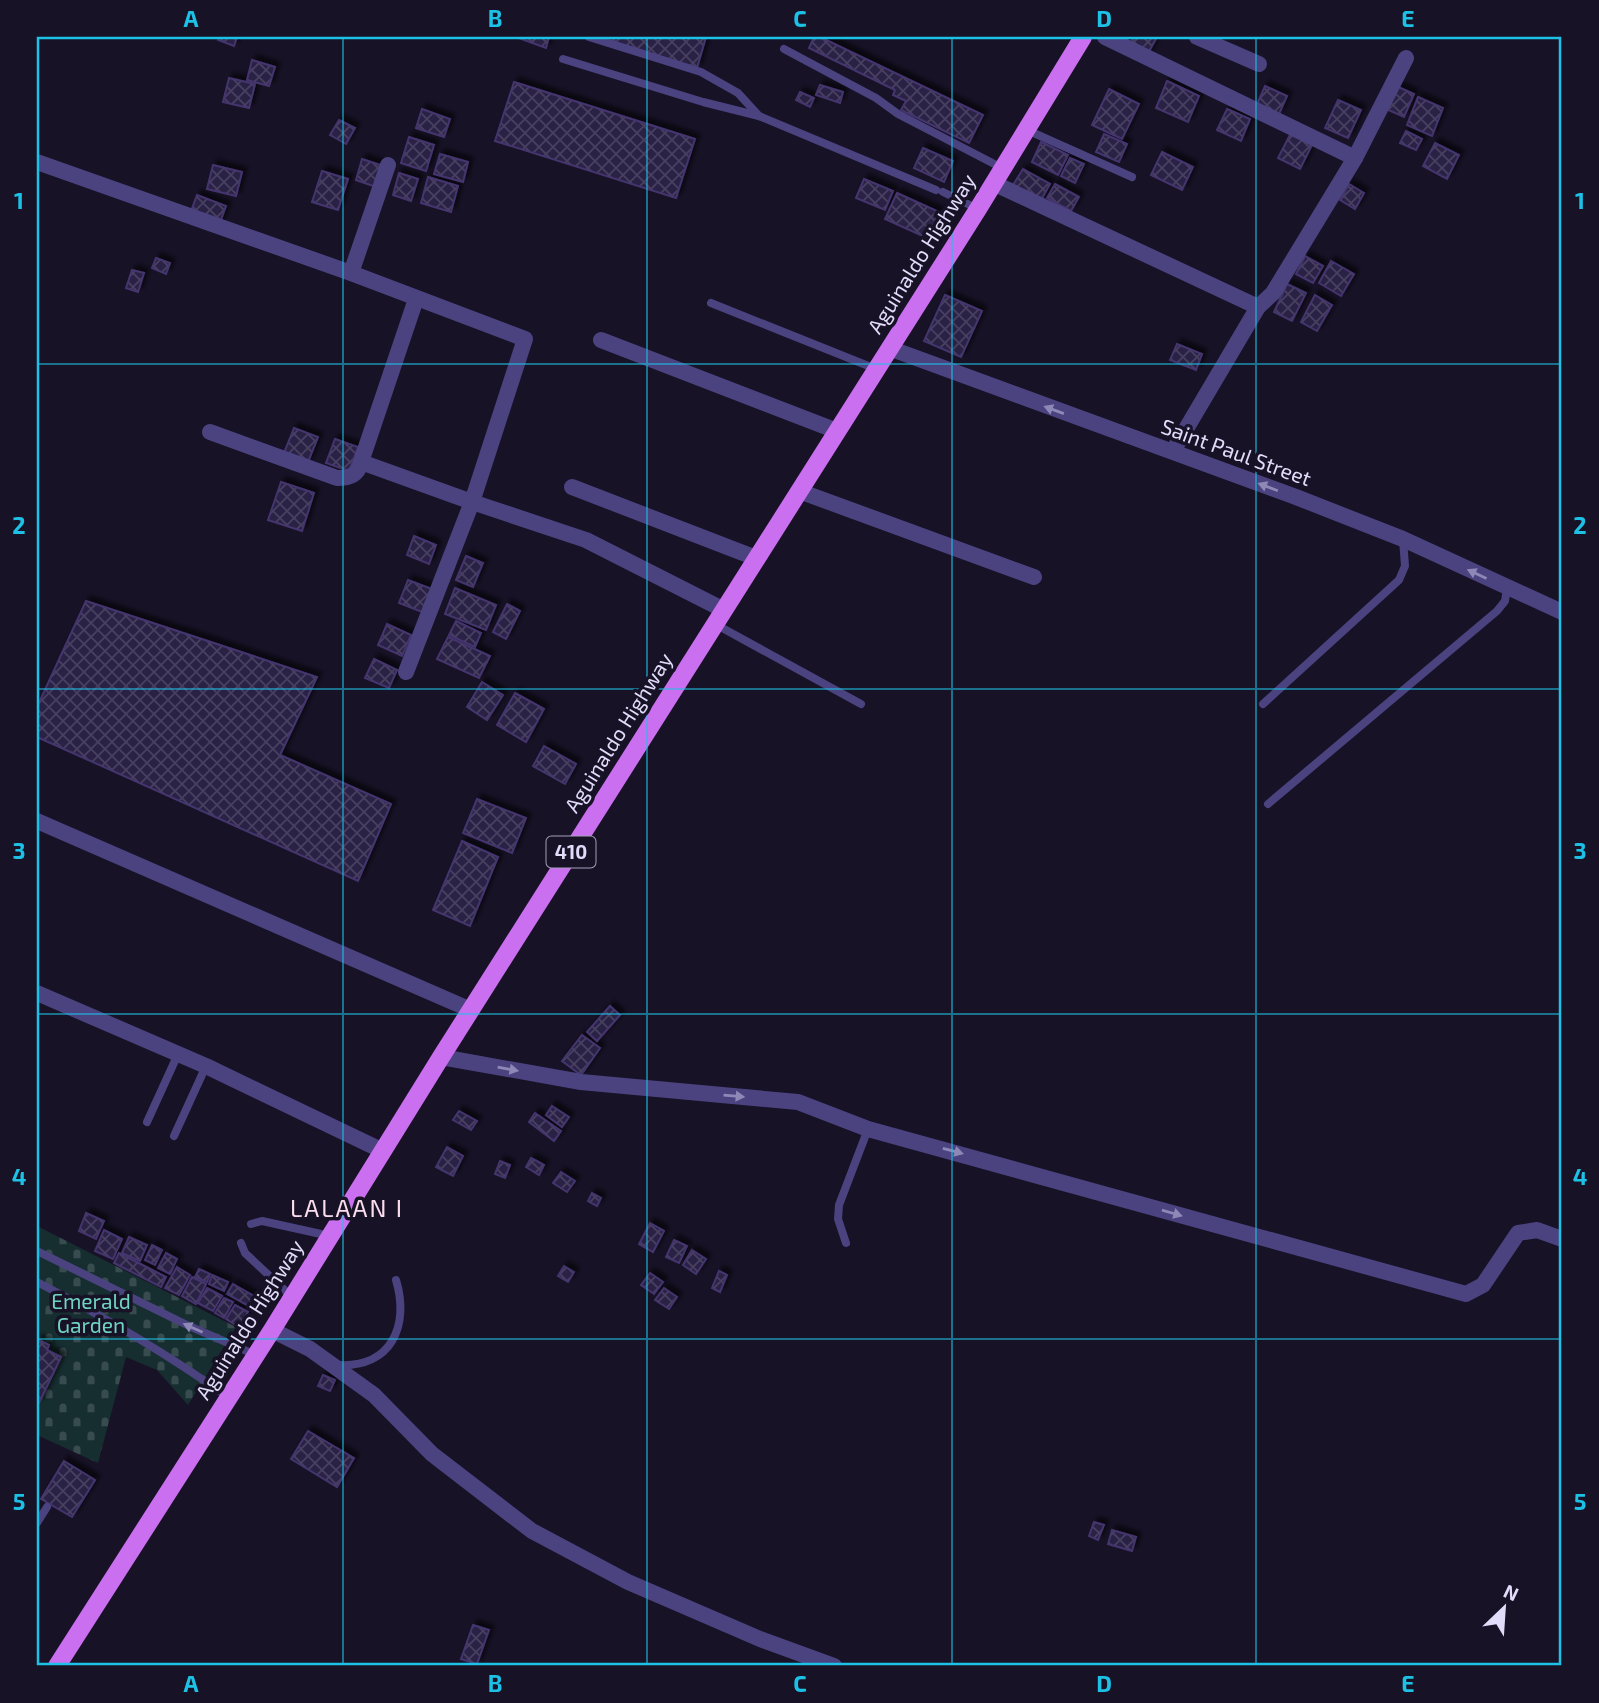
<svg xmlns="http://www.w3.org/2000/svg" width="1599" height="1703" font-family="'Exo 2',sans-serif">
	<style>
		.cemetery { fill: url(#cemetery-stones) }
		.building { fill: url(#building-cross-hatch); stroke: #45356e; stroke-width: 2; filter: url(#shadow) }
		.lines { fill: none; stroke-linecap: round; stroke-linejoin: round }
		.lane { stroke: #4a4380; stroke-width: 8 }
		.street { stroke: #4a4380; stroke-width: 16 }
		.primary { stroke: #ca6fef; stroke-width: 18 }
		.oneway { fill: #8e88b7 }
		.grid { fill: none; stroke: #1dc1e6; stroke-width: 2; stroke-opacity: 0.55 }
		.labels { text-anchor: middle; stroke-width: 7; stroke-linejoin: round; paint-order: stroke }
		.shield { fill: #171226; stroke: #a59fbb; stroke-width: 2 }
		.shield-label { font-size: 19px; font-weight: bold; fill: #e2dcfb }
		.street-label { font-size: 21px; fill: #e2dcfb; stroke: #171226 }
		.park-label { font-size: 21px; fill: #6fd4c3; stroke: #171226 }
		.quarter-label { font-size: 24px; letter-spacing: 2px; fill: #fbddee; stroke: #171226 }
		.neatline { fill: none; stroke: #1dc1e6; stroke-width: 2.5 }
		.grid-label { font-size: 23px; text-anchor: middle; font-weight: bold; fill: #1dc1e6 }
	</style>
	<defs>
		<pattern id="cemetery-stones" width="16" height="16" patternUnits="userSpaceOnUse" patternTransform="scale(1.75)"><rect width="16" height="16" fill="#162e30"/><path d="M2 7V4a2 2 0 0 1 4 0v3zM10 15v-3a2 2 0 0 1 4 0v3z" fill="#384c4f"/></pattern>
		<pattern id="building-cross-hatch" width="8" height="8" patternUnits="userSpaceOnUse" patternTransform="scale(1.75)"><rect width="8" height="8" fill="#2b2145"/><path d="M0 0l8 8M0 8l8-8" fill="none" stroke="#494161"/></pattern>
		<filter id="shadow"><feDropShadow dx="4.5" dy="-4.5" stdDeviation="2" flood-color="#0009"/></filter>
	</defs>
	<rect width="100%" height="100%" fill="#171226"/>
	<path class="cemetery" d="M 37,1226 L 236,1327 L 188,1405 L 157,1370 L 126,1357 L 98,1463 L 37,1435 Z"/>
	<g class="building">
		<path d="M 219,37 L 237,37 L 234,46 L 218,40 Z"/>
		<path d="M 516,37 L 549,37 L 546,48 Z"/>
		<path d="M 599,37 L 706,37 L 697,68 Z"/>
		<path d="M 814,37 L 820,37 L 983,115 L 969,143 L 901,110 L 906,101 L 893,95 L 895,90 L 809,48 Z"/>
		<path d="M 1134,37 L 1157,37 L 1147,55 L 1129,46 Z"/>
		<path d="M 252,60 L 275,67 L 269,86 L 247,80 Z"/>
		<path d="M 229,78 L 255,84 L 249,108 L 223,102 Z"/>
		<path d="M 1167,81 L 1199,96 L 1188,122 L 1156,108 Z"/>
		<path d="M 514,82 L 695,139 L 676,198 L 495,141 Z"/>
		<path d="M 820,85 L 843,92 L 840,103 L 816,95 Z"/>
		<path d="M 1265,86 L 1287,96 L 1279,114 L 1257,104 Z"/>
		<path d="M 1396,86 L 1414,94 L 1404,117 L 1386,109 Z"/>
		<path d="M 1109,89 L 1139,104 L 1122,139 L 1092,125 Z"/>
		<path d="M 800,92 L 814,98 L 810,107 L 796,100 Z"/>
		<path d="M 1418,97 L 1443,108 L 1432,136 L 1407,125 Z"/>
		<path d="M 1338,100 L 1361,110 L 1348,138 L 1325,128 Z"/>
		<path d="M 422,109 L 450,119 L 444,137 L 416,128 Z"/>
		<path d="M 1227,109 L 1250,119 L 1241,141 L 1217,130 Z"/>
		<path d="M 339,120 L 355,128 L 346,144 L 330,135 Z"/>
		<path d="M 1293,129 L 1314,141 L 1300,169 L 1278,158 Z"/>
		<path d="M 1406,131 L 1422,139 L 1416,150 L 1400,143 Z"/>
		<path d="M 1104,134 L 1127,144 L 1119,162 L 1096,152 Z"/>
		<path d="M 409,137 L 434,145 L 426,171 L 401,163 Z"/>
		<path d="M 1041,142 L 1068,155 L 1058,175 L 1032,162 Z"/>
		<path d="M 1435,143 L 1459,155 L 1447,179 L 1423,166 Z"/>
		<path d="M 923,148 L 953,161 L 944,182 L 914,168 Z"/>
		<path d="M 1162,152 L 1193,167 L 1182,190 L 1151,175 Z"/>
		<path d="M 440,154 L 468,162 L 463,182 L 434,174 Z"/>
		<path d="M 1070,158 L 1084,164 L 1075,183 L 1061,176 Z"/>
		<path d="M 362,159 L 383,166 L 376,187 L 356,180 Z"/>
		<path d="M 213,165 L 242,172 L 236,196 L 207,189 Z"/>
		<path d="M 1023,169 L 1050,184 L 1041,200 L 1013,185 Z"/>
		<path d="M 322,171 L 348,179 L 338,210 L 312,202 Z"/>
		<path d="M 399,173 L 418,179 L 411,201 L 393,195 Z"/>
		<path d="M 428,177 L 458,186 L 451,212 L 421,203 Z"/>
		<path d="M 864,179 L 893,191 L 885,210 L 856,198 Z"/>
		<path d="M 1055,184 L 1079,197 L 1071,211 L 1047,198 Z"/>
		<path d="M 1349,184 L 1364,193 L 1355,209 L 1340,200 Z"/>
		<path d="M 897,193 L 939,212 L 927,238 L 885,219 Z"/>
		<path d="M 197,195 L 226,206 L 219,225 L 190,214 Z"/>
		<path d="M 1305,256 L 1323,266 L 1313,283 L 1296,274 Z"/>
		<path d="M 156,258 L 170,263 L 166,274 L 152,268 Z"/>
		<path d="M 1331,261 L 1354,274 L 1341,296 L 1319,283 Z"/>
		<path d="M 132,270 L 144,273 L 138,292 L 126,288 Z"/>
		<path d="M 1287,284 L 1306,293 L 1292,321 L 1274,312 Z"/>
		<path d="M 945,295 L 982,311 L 961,357 L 924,341 Z"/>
		<path d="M 1315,295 L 1332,305 L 1317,331 L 1301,322 Z"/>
		<path d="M 1177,344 L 1202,354 L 1196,370 L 1170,360 Z"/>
		<path d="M 294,428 L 318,437 L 308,462 L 284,453 Z"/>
		<path d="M 335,439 L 358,447 L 349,471 L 326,463 Z"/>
		<path d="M 281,482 L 314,493 L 302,531 L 268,520 Z"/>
		<path d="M 414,536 L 436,545 L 429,564 L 407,555 Z"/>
		<path d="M 466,556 L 483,563 L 473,587 L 456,580 Z"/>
		<path d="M 408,580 L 432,589 L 422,612 L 399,603 Z"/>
		<path d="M 455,588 L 496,605 L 486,630 L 445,614 Z"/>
		<path d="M 86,601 L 317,677 L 280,755 L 391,804 L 358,881 L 37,737 L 37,707 Z"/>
		<path d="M 507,604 L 520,611 L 506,639 L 493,632 Z"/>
		<path d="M 456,621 L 481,633 L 475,647 L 449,635 Z"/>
		<path d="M 387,624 L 411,635 L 402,656 L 378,645 Z"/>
		<path d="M 448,637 L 490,656 L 479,678 L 437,659 Z"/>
		<path d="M 374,659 L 397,670 L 389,688 L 365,678 Z"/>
		<path d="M 482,682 L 503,695 L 487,720 L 467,707 Z"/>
		<path d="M 515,693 L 544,709 L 526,742 L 497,725 Z"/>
		<path d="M 544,746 L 576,764 L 565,784 L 533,766 Z"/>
		<path d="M 477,799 L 526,818 L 512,853 L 463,833 Z"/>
		<path d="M 462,841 L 498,857 L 470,926 L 433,910 Z"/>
		<path d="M 610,1006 L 620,1015 L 597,1041 L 587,1032 Z"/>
		<path d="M 582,1035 L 600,1048 L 581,1075 L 562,1061 Z"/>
		<path d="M 552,1106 L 569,1117 L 562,1127 L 546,1115 Z"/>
		<path d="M 459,1111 L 477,1121 L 471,1130 L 453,1120 Z"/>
		<path d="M 535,1113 L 561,1131 L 554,1141 L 529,1122 Z"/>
		<path d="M 447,1147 L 463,1156 L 453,1176 L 436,1167 Z"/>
		<path d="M 531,1158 L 544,1165 L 539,1175 L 526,1167 Z"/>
		<path d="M 500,1161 L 510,1165 L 505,1178 L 495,1174 Z"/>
		<path d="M 561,1172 L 575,1181 L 567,1192 L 553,1183 Z"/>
		<path d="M 592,1193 L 601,1198 L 597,1206 L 588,1201 Z"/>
		<path d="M 86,1213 L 104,1221 L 96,1239 L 79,1231 Z"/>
		<path d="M 650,1223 L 664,1231 L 653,1252 L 639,1244 Z"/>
		<path d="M 104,1230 L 122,1239 L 113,1259 L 95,1251 Z"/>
		<path d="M 129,1237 L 147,1245 L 140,1261 L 122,1253 Z"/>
		<path d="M 674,1240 L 687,1246 L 679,1263 L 666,1257 Z"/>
		<path d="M 152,1245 L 162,1250 L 155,1265 L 145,1260 Z"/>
		<path d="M 692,1250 L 706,1259 L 696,1274 L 683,1265 Z"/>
		<path d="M 119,1253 L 166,1277 L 161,1287 L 114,1263 Z"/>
		<path d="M 166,1253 L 177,1259 L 170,1274 L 158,1268 Z"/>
		<path d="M 564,1266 L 574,1272 L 568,1282 L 558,1276 Z"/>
		<path d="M 177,1267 L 190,1275 L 179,1295 L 165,1288 Z"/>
		<path d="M 199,1269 L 210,1274 L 207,1282 L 195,1277 Z"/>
		<path d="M 719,1271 L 727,1275 L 720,1292 L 712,1288 Z"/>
		<path d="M 650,1273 L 663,1282 L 654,1294 L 641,1285 Z"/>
		<path d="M 212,1275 L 228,1282 L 224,1291 L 209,1284 Z"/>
		<path d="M 192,1277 L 206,1284 L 196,1304 L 182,1296 Z"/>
		<path d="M 233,1284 L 261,1300 L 256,1310 L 227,1294 Z"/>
		<path d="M 207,1288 L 222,1296 L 213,1311 L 198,1303 Z"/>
		<path d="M 664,1288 L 677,1297 L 669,1309 L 655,1300 Z"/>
		<path d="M 224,1298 L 233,1302 L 224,1318 L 215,1313 Z"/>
		<path d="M 235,1305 L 248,1312 L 239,1327 L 226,1319 Z"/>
		<path d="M 37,1339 L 49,1345 L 47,1350 L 61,1357 L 39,1403 L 37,1402 Z"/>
		<path d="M 323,1375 L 335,1380 L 330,1391 L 318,1386 Z"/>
		<path d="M 308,1431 L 354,1458 L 337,1487 L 291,1459 Z"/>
		<path d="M 64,1461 L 95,1480 L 72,1517 L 41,1499 Z"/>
		<path d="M 1094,1522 L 1104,1525 L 1098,1540 L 1089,1536 Z"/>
		<path d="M 1112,1530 L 1136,1537 L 1132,1551 L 1108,1544 Z"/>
		<path d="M 473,1625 L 489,1630 L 477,1664 L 461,1659 Z"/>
	</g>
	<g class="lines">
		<g class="lane">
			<path d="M 589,37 L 701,72 L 738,93 L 759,116"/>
			<path d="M 784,49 L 876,98 L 898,114 L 1002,168"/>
			<path d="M 563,59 L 703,102 L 759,116 L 936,190"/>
			<path d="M 1027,130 L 1132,177"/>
			<path d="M 943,192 L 978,209"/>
			<path d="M 711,303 L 876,369"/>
			<path d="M 715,624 L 861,704"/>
			<path d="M 1263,704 L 1399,580 L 1405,566 L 1403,539"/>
			<path d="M 1268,804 L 1497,611 L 1505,601 L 1507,588"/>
			<path d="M 147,1122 L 178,1054"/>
			<path d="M 174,1136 L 206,1066"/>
			<path d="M 251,1224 L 262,1221 L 330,1236"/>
			<path d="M 241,1243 L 245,1253 L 292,1297"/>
			<path d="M 846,1243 L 838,1219 L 839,1205 L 868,1129"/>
			<path d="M 37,1251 L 189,1326 L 256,1355"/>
			<path d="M 37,1282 C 103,1316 167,1354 228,1397"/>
			<path d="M 338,1365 C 391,1368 410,1326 396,1280"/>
			<path d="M 37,1523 L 47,1507"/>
		</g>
		<g class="street">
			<path d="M 1105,37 L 1355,158"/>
			<path d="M 1197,37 L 1259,64"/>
			<path d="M 37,162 L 351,273 L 525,339 L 472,502 L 406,672"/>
			<path d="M 993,183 L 1258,307"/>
			<path d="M 351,273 L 388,165"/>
			<path d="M 416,299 L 361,462 L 472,502 L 586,540 L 724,610"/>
			<path d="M 601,340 L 837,431"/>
			<path d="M 889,348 L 1296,497 L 1403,539 L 1562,612"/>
			<path d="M 210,432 L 337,478 C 350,478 358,475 361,462"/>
			<path d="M 1173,451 L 1258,307 L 1273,293 L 1355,158 L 1406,58"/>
			<path d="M 572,487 L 756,558"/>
			<path d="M 799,491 L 1034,577"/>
			<path d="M 37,821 L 471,1010"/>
			<path d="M 37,993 L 206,1066 L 383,1151"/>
			<path d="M 441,1057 L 581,1082 L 798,1102 L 868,1129 L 1466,1294 L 1483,1285 L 1518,1233 L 1537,1230 L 1562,1239"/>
			<path d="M 272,1330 L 310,1349 L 374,1395 L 432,1454 L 532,1531 L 628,1582 L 760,1639 L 834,1666"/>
		</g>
		<path class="primary" d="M 57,1666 L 272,1330 L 441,1057 L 978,209 L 1083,37"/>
	</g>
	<defs><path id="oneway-solid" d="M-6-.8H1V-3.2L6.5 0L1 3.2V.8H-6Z" transform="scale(1.75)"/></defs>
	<g class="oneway">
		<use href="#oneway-solid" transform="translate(1054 410) rotate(-160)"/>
		<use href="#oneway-solid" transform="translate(1268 487) rotate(-159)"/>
		<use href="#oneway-solid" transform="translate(1477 574) rotate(-155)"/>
		<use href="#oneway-solid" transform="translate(508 1069) rotate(10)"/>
		<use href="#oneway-solid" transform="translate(734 1096) rotate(5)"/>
		<use href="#oneway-solid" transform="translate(953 1151) rotate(15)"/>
		<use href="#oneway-solid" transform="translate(1172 1213) rotate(16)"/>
		<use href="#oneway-solid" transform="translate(193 1328) rotate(-156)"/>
	</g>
	<path class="grid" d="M 343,37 L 343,1666M 647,37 L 647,1666M 952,37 L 952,1666M 1256,37 L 1256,1666M 37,364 L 1562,364M 37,689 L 1562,689M 37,1014 L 1562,1014M 37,1339 L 1562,1339"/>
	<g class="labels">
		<rect class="shield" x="546.5" y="836.5" width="49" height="31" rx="5"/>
		<g class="shield-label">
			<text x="571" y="859">410</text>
		</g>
		<g class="street-label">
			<text transform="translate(922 254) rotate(-58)" y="7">Aguinaldo Highway</text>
			<text transform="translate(1236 453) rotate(20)" y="7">Saint Paul Street</text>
			<text transform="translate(619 733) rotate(-58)" y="7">Aguinaldo Highway</text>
			<text transform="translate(250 1320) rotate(-58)" y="7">Aguinaldo Highway</text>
		</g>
		<g class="park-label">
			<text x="91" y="1309">Emerald<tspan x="91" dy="24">Garden</tspan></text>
		</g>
		<g class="quarter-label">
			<text x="347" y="1217">LALAAN I</text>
		</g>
	</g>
	<rect width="1599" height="1703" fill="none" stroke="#171226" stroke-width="77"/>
	<g transform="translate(1504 1608) rotate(25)" stroke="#171226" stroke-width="5" paint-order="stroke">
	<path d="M0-5L12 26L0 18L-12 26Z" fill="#e2dcfb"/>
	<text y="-10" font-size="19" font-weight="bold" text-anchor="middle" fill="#e2dcfb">N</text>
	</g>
	<rect x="38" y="38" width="1522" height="1626" class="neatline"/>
	<g class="grid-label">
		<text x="191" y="27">A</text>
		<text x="495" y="27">B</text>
		<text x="800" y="27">C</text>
		<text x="1104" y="27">D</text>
		<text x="1408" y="27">E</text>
		<text x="19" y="209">1</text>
		<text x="1580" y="209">1</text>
		<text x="19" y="534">2</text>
		<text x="1580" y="534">2</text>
		<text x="19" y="859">3</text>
		<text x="1580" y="859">3</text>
		<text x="19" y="1185">4</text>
		<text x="1580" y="1185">4</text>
		<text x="19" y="1510">5</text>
		<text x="1580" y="1510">5</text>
		<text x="191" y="1692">A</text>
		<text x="495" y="1692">B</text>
		<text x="800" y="1692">C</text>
		<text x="1104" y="1692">D</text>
		<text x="1408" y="1692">E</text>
	</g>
</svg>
